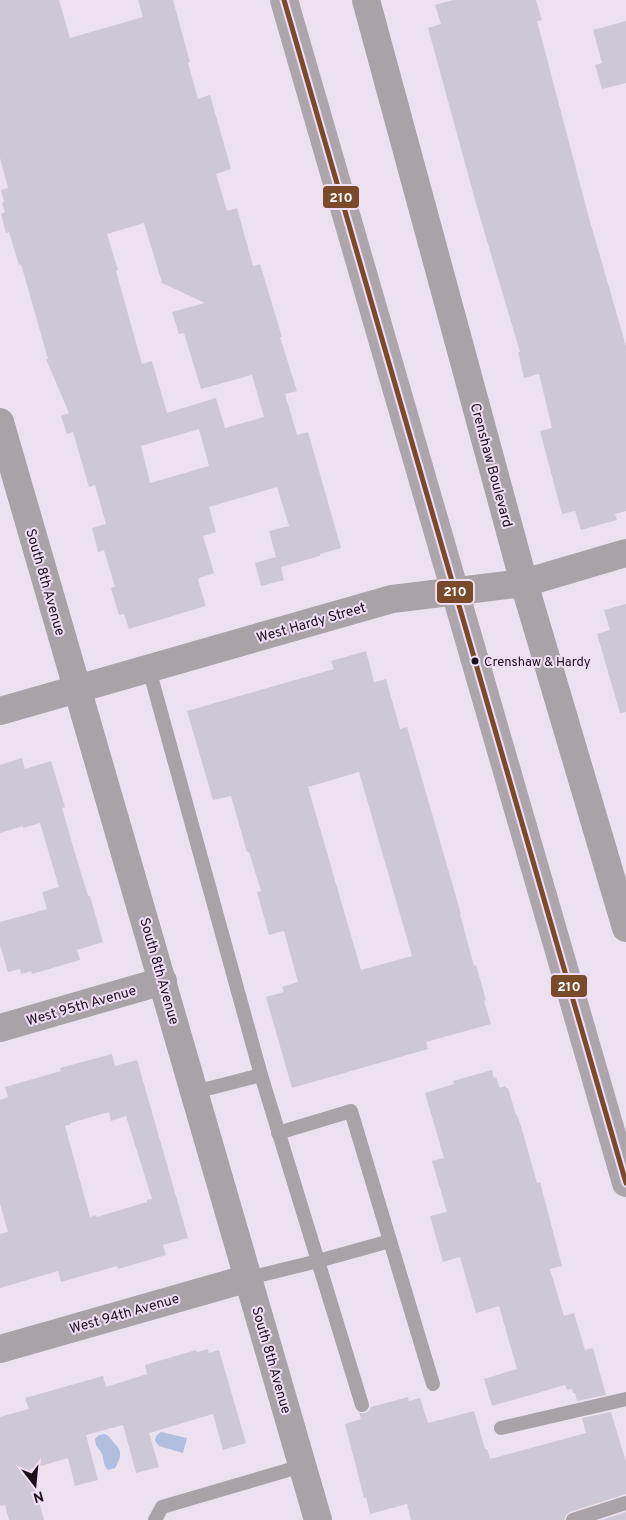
<svg xmlns="http://www.w3.org/2000/svg" width="626" height="1520" font-family="Overpass,sans-serif">
	<style>
		.water { fill: #b2bedf }
		.building { fill: #cdc8d6; fill-rule: evenodd }
		.lines { fill: none; stroke-linecap: round; stroke-linejoin: round }
		.lane { stroke: #a9a3a7; stroke-width: 14 }
		.street { stroke: #a9a3a7; stroke-width: 28 }
		.primary { stroke: #aca6ac; stroke-width: 28 }
		.bus-1-casing { stroke: #f0dcf5; stroke-width: 9 }
		.bus-1 { stroke: #7a4b2a; stroke-width: 5 }
		.bus-dot { fill: #18111a; stroke: #f0dcf5; stroke-width: 2 }
		.labels { text-anchor: middle; stroke-width: 4; stroke-linejoin: round; paint-order: stroke }
		.bus-label { font-size: 13px; fill: #18111a; stroke: #f0dcf5; text-anchor: start }
		.street-label { font-size: 14px; fill: #18111a; stroke: #f0dcf5 }
		.line-badge { stroke: #f0dcf5; stroke-width: 2 }
		.badge-label { font-size: 14px; text-anchor: middle; font-weight: bold; fill: #fff }
	</style>
	<rect width="100%" height="100%" fill="#ece2ef"/>
	<g class="water">
		<path d="M 161,1432 L 187,1438 L 183,1453 L 159,1446 L 155,1441 L 156,1436 Z"/>
		<path d="M 105,1434 C 110,1437 111,1439 114,1443 C 123,1451 121,1458 115,1468 L 108,1470 C 103,1465 104,1461 102,1454 C 99,1448 95,1447 95,1439 L 99,1435 Z"/>
	</g>
	<g class="building">
		<path d="M 0,0 L 59,0 L 70,38 L 143,17 L 138,0 L 173,0 L 190,62 L 188,63 L 198,99 L 210,95 L 231,169 L 216,174 L 227,211 L 237,208 L 253,266 L 260,264 L 282,337 L 280,337 L 297,391 L 285,394 L 297,435 L 308,432 L 341,548 L 320,554 L 320,556 L 281,567 L 284,580 L 261,586 L 255,563 L 276,557 L 269,531 L 289,526 L 277,487 L 209,507 L 216,532 L 203,536 L 214,573 L 199,578 L 198,580 L 206,606 L 129,629 L 124,614 L 119,615 L 111,588 L 115,587 L 104,550 L 98,552 L 92,528 L 106,524 L 95,485 L 89,487 L 73,432 L 67,434 L 61,416 L 69,413 L 46,359 L 48,359 L 21,264 L 19,265 L 9,232 L 6,233 L 1,214 L 5,212 L 2,203 L 4,202 L 1,190 L 8,188 L 0,158 ZM 144,223 L 162,283 L 205,303 L 172,312 L 179,334 L 184,333 L 201,389 L 252,375 L 264,417 L 225,428 L 216,398 L 167,413 L 152,361 L 142,364 L 116,271 L 118,270 L 107,234 ZM 199,429 L 209,466 L 150,483 L 141,446 Z"/>
		<path d="M 453,0 L 536,0 L 542,20 L 537,21 L 589,218 L 626,346 L 626,511 L 615,514 L 617,520 L 581,530 L 575,511 L 562,514 L 540,431 L 552,428 L 539,374 L 524,378 L 518,352 L 520,352 L 477,207 L 428,28 L 441,24 L 435,5 Z"/>
		<path d="M 626,21 L 626,83 L 602,89 L 595,65 L 602,63 L 593,30 Z"/>
		<path d="M 626,604 L 626,712 L 620,713 L 597,634 L 610,630 L 604,610 Z"/>
		<path d="M 366,651 L 374,682 L 386,679 L 400,729 L 407,727 L 461,914 L 460,914 L 474,966 L 476,965 L 486,1000 L 484,1001 L 491,1024 L 426,1042 L 428,1049 L 292,1088 L 266,997 L 284,992 L 282,987 L 298,982 L 284,931 L 269,935 L 257,892 L 261,891 L 249,852 L 247,852 L 231,796 L 213,800 L 187,711 L 334,669 L 331,661 ZM 359,772 L 412,956 L 361,970 L 308,787 Z"/>
		<path d="M 22,758 L 25,769 L 51,761 L 65,807 L 62,808 L 74,850 L 88,896 L 90,896 L 103,942 L 77,950 L 80,960 L 32,974 L 31,971 L 21,974 L 20,969 L 8,972 L 0,945 L 0,922 L 47,909 L 42,892 L 59,887 L 40,823 L 23,828 L 23,826 L 0,833 L 0,765 Z"/>
		<path d="M 112,1054 L 115,1066 L 137,1060 L 188,1238 L 163,1245 L 166,1255 L 118,1269 L 117,1266 L 61,1282 L 58,1271 L 0,1288 L 0,1234 L 8,1232 L 0,1204 L 0,1100 L 8,1097 L 5,1087 L 61,1071 L 60,1068 ZM 109,1112 L 111,1121 L 126,1116 L 152,1199 L 147,1200 L 147,1202 L 97,1217 L 96,1215 L 90,1217 L 65,1126 L 71,1124 L 70,1123 Z"/>
		<path d="M 492,1070 L 494,1078 L 496,1077 L 500,1088 L 505,1086 L 506,1088 L 508,1088 L 516,1115 L 517,1115 L 521,1126 L 537,1183 L 540,1182 L 562,1266 L 550,1269 L 564,1316 L 574,1313 L 585,1350 L 593,1348 L 606,1395 L 577,1401 L 575,1393 L 573,1393 L 572,1389 L 567,1390 L 565,1385 L 492,1406 L 484,1379 L 517,1369 L 499,1306 L 476,1313 L 460,1257 L 443,1262 L 430,1216 L 447,1212 L 432,1161 L 444,1158 L 425,1093 L 454,1084 L 453,1081 Z"/>
		<path d="M 208,1349 L 209,1353 L 219,1350 L 246,1443 L 223,1450 L 213,1414 L 149,1433 L 159,1467 L 136,1473 L 123,1425 L 86,1435 L 98,1480 L 75,1486 L 68,1458 L 30,1469 L 44,1520 L 9,1520 L 5,1505 L 0,1506 L 0,1417 L 29,1409 L 25,1398 L 103,1376 L 106,1387 L 147,1374 L 145,1365 L 196,1350 L 197,1352 Z"/>
		<path d="M 408,1397 L 409,1401 L 420,1398 L 428,1423 L 474,1411 L 485,1449 L 487,1449 L 490,1459 L 586,1433 L 582,1418 L 611,1412 L 626,1462 L 626,1494 L 570,1512 L 566,1515 L 564,1520 L 411,1520 L 407,1504 L 370,1514 L 366,1497 L 364,1498 L 345,1424 L 361,1419 L 359,1413 L 365,1413 L 369,1411 L 371,1407 Z"/>
		<path d="M 626,1512 L 626,1520 L 602,1520 Z"/>
	</g>
	<g class="lines">
		<g class="lane">
			<path d="M 149,669 L 261,1075"/>
			<path d="M 195,1092 L 261,1075 L 318,1261 L 249,1278"/>
			<path d="M 278,1133 L 351,1111 L 433,1384"/>
			<path d="M 362,1405 L 318,1261 L 390,1241"/>
			<path d="M 501,1428 L 626,1399"/>
			<path d="M 155,1520 L 162,1507 L 302,1466"/>
			<path d="M 573,1520 L 626,1503"/>
		</g>
		<g class="street">
			<path d="M 366,0 L 524,583 L 626,928"/>
			<path d="M 0,422 C 105,788 215,1153 318,1520"/>
			<path d="M 0,711 L 392,599 L 524,583 L 626,553"/>
			<path d="M 0,1028 L 163,981"/>
			<path d="M 0,1349 L 249,1278"/>
		</g>
		<path class="primary" d="M 284,0 L 626,1183"/>
		<g class="bus-1-casing">
			<path id="bus-1" d="M 284,0 L 626,1183"/>
		</g>
		<use href="#bus-1" class="bus-1"/>
	</g>
	<circle class="bus-dot" cx="475" cy="661" r="4.5"/>
	<g class="labels">
		<g class="bus-label">
			<text x="484" y="666">Crenshaw &amp; Hardy</text>
		</g>
		<g class="street-label">
			<text transform="translate(492 465) rotate(75)" y="5">Crenshaw Boulevard</text>
			<text transform="translate(46 582) rotate(74)" y="5">South 8th Avenue</text>
			<text transform="translate(311 622) rotate(-16)" y="5">West Hardy Street</text>
			<text transform="translate(160 971) rotate(74)" y="5">South 8th Avenue</text>
			<text transform="translate(81 1005) rotate(-16)" y="5">West 95th Avenue</text>
			<text transform="translate(124 1313) rotate(-16)" y="5">West 94th Avenue</text>
			<text transform="translate(272 1360) rotate(74)" y="5">South 8th Avenue</text>
		</g>
	</g>
	<g class="line-badge">
		<rect x="322" y="185" width="38" height="24" rx="5" fill="#7a4b2a"/>
		<rect x="436" y="580" width="38" height="24" rx="5" fill="#7a4b2a"/>
		<rect x="550" y="974" width="38" height="24" rx="5" fill="#7a4b2a"/>
	</g>
	<g class="badge-label">
		<text x="341" y="202">210</text>
		<text x="455" y="596">210</text>
		<text x="569" y="991">210</text>
	</g>
	<g transform="translate(35 1485) rotate(164)" stroke="#f0dcf5" stroke-width="4" paint-order="stroke">
	<path d="M0-4L9 19L0 12L-9 19Z" fill="#18111a"/>
	<text y="-8" font-size="14" font-weight="bold" text-anchor="middle" fill="#18111a">N</text>
	</g>
</svg>
